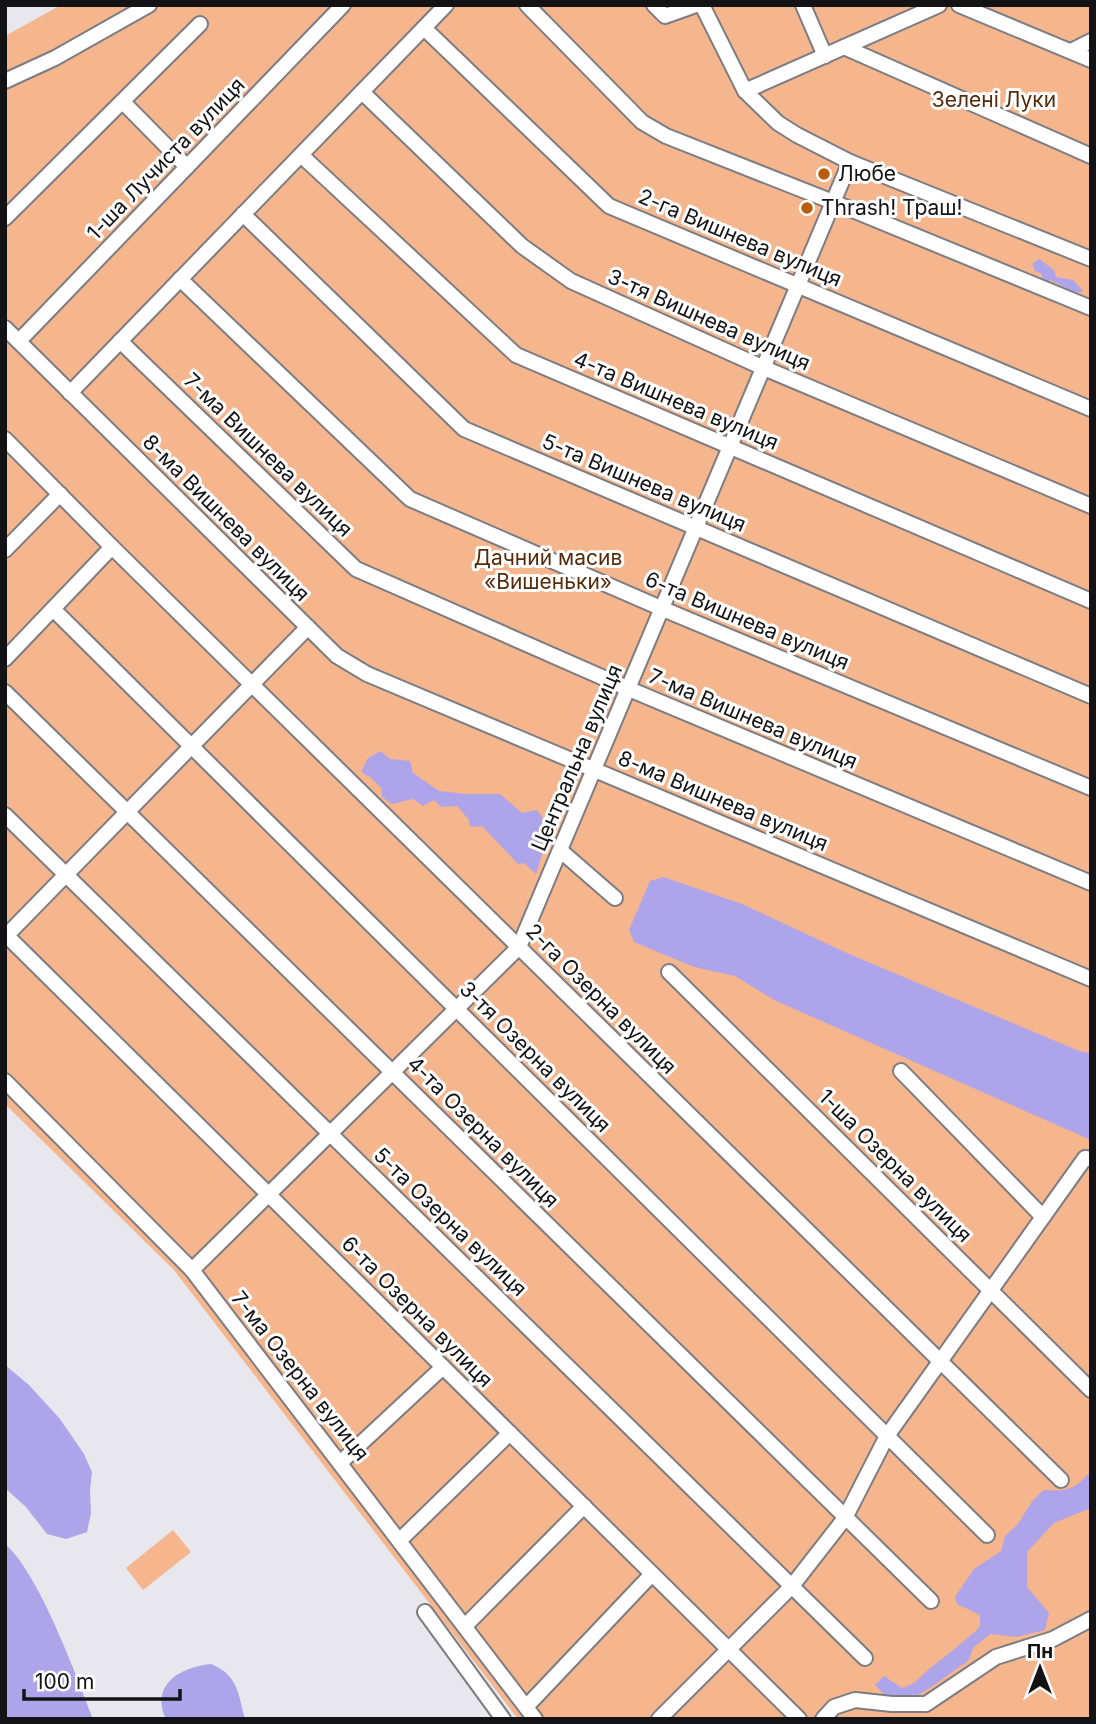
<svg xmlns="http://www.w3.org/2000/svg" width="1096" height="1724" font-family="Inter,sans-serif">
	<style>
		.green { fill: #f5b58d }
		.water { fill: #aea4e9 }
		.lines { fill: none; stroke-linecap: round; stroke-linejoin: round }
		.minor-casing { stroke: #7d7c82; stroke-width: 18 }
		.minor { stroke: #fff; stroke-width: 14 }
		.poi-dot { fill: #bb5e0c; stroke: #fff; stroke-width: 2.5 }
		.labels { text-anchor: middle; stroke-width: 6; stroke-linejoin: round; paint-order: stroke }
		.park-label { font-size: 21px; fill: #562b0a; stroke: #fff }
		.street-label { font-size: 21px; fill: #131315; stroke: #fff }
		.poi-label { font-size: 21px; fill: #131315; stroke: #fff; text-anchor: start }
	</style>
	<rect width="100%" height="100%" fill="#e8e7ed"/>
	<g class="green">
		<path d="M 61,5 L 1091,5 L 1091,1719 L 518,1719 L 174,1270 L 5,1104 L 5,36 Z"/>
		<path d="M 173,1530 L 191,1552 L 143,1590 L 126,1568 Z"/>
	</g>
	<g class="water">
		<path d="M 1039,259 L 1054,270 L 1056,277 L 1073,280 L 1083,291 L 1076,293 L 1050,280 L 1046,284 L 1041,283 L 1042,274 L 1035,271 L 1032,264 Z"/>
		<path d="M 381,751 L 390,759 L 410,761 L 413,773 L 439,791 L 466,794 L 500,794 L 522,813 L 537,810 L 550,828 L 536,874 L 524,863 L 518,864 L 482,826 L 470,827 L 469,820 L 457,806 L 441,807 L 434,800 L 423,806 L 413,799 L 392,804 L 382,797 L 381,788 L 370,777 L 361,772 L 368,758 Z"/>
		<path d="M 663,877 L 742,904 L 849,954 L 1079,1051 L 1091,1053 L 1091,1140 L 774,1000 L 735,976 L 694,967 L 634,942 L 629,930 L 650,881 Z"/>
		<path d="M 5,1365 L 29,1385 L 60,1419 L 84,1454 L 92,1472 L 90,1490 L 91,1513 L 87,1532 L 66,1539 L 47,1534 L 26,1507 L 5,1488 Z"/>
		<path d="M 1091,1471 L 1091,1508 L 1054,1523 L 1027,1552 L 1027,1587 L 1049,1613 L 1045,1630 L 1017,1637 L 990,1634 L 973,1648 L 969,1660 L 927,1690 L 905,1702 L 887,1697 L 875,1685 L 884,1676 L 902,1688 C 917,1684 921,1675 933,1666 C 949,1653 965,1641 980,1627 L 980,1615 L 957,1604 L 955,1597 L 974,1569 L 1001,1551 L 1005,1536 L 1018,1524 L 1033,1500 L 1044,1490 C 1068,1492 1075,1489 1091,1471 Z"/>
		<path d="M 5,1544 C 39,1573 76,1675 93,1719 L 5,1719 Z"/>
		<path d="M 211,1664 C 238,1675 238,1693 245,1719 L 166,1719 C 150,1684 181,1667 211,1664 Z"/>
	</g>
	<g class="lines">
		<g class="minor-casing">
			<g id="minor">
				<path d="M 527,5 L 642,122 L 666,136 L 833,202 L 1091,308"/>
				<path d="M 654,5 L 665,16 L 696,5"/>
				<path d="M 702,5 L 745,91 L 778,123 L 797,135 L 850,162 L 1091,259"/>
				<path d="M 803,5 L 825,56"/>
				<path d="M 959,5 L 1091,60"/>
				<path d="M 424,28 L 609,206 L 1091,409"/>
				<path d="M 844,47 L 1091,156"/>
				<path d="M 1071,51 L 1091,41"/>
				<path d="M 5,81 L 55,58 L 149,5"/>
				<path d="M 745,91 L 939,5"/>
				<path d="M 362,92 L 522,246 L 571,281 L 764,368 L 1091,506"/>
				<path d="M 123,102 L 187,167"/>
				<path d="M 301,155 L 516,355 L 1091,601"/>
				<path d="M 243,214 L 464,429 L 1091,696"/>
				<path d="M 5,218 L 200,24"/>
				<path d="M 180,279 L 410,499 L 663,609 L 1091,788"/>
				<path d="M 5,328 L 337,656 L 367,674 L 1091,979"/>
				<path d="M 19,341 L 343,5"/>
				<path d="M 120,341 L 356,569 L 629,689 L 1091,883"/>
				<path d="M 70,393 L 446,5"/>
				<path d="M 5,439 L 112,547 L 1061,1480"/>
				<path d="M 5,550 L 60,494"/>
				<path d="M 53,609 L 987,1535"/>
				<path d="M 5,659 L 112,547"/>
				<path d="M 5,692 L 931,1601"/>
				<path d="M 5,815 L 865,1658"/>
				<path d="M 561,851 L 615,898"/>
				<path d="M 5,934 L 799,1719"/>
				<path d="M 5,937 L 308,627"/>
				<path d="M 669,972 L 1091,1390"/>
				<path d="M 901,1071 L 1042,1216"/>
				<path d="M 5,1081 L 192,1270 L 535,1719"/>
				<path d="M 192,1270 L 519,947 L 850,162"/>
				<path d="M 340,1463 L 443,1367"/>
				<path d="M 400,1540 L 510,1433"/>
				<path d="M 425,1612 L 503,1719"/>
				<path d="M 465,1626 L 584,1506"/>
				<path d="M 526,1707 L 652,1574"/>
				<path d="M 659,1719 L 792,1586 L 845,1518 L 887,1436 L 1085,1158 L 1091,1159"/>
				<path d="M 823,1719 L 834,1707 L 855,1700 L 892,1704 L 926,1704 L 996,1657 L 1053,1639 L 1091,1619"/>
			</g>
		</g>
		<use href="#minor" class="minor"/>
	</g>
	<g class="poi-dot">
		<circle cx="824" cy="174" r="7"/>
		<circle cx="807" cy="208" r="7"/>
	</g>
	<g class="labels">
		<g class="park-label">
			<text x="994" y="107">Зелені Луки</text>
			<text x="548" y="565">Дачний масив<tspan x="548" dy="24">«Вишеньки»</tspan></text>
		</g>
		<g class="street-label">
			<text transform="translate(166 159) rotate(-46)" y="7">1-ша Лучиста вулиця</text>
			<text transform="translate(740 238) rotate(23)" y="7">2-га Вишнева вулиця</text>
			<text transform="translate(709 320) rotate(24)" y="7">3-тя Вишнева вулиця</text>
			<text transform="translate(676 401) rotate(23)" y="7">4-та Вишнева вулиця</text>
			<text transform="translate(268 455) rotate(44)" y="7">7-ма Вишнева вулиця</text>
			<text transform="translate(644 483) rotate(23)" y="7">5-та Вишнева вулиця</text>
			<text transform="translate(226 518) rotate(45)" y="7">8-ма Вишнева вулиця</text>
			<text transform="translate(747 621) rotate(23)" y="7">6-та Вишнева вулиця</text>
			<text transform="translate(753 719) rotate(23)" y="7">7-ма Вишнева вулиця</text>
			<text transform="translate(577 758) rotate(-67)" y="7">Центральна вулиця</text>
			<text transform="translate(723 801) rotate(23)" y="7">8-ма Вишнева вулиця</text>
			<text transform="translate(601 999) rotate(45)" y="7">2-га Озерна вулиця</text>
			<text transform="translate(535 1057) rotate(45)" y="7">3-тя Озерна вулиця</text>
			<text transform="translate(483 1132) rotate(45)" y="7">4-та Озерна вулиця</text>
			<text transform="translate(895 1166) rotate(45)" y="7">1-ша Озерна вулиця</text>
			<text transform="translate(450 1222) rotate(44)" y="7">5-та Озерна вулиця</text>
			<text transform="translate(417 1312) rotate(45)" y="7">6-та Озерна вулиця</text>
			<text transform="translate(300 1376) rotate(52)" y="7">7-ма Озерна вулиця</text>
		</g>
		<g class="poi-label">
			<text x="838" y="181">Любе</text>
			<text x="821" y="215">Thrash! Траш!</text>
		</g>
	</g>
	<rect width="1096" height="1724" fill="none" stroke="#131315" stroke-width="14"/>
	<g transform="translate(1040 1668)" stroke="#ffffff" stroke-width="5" paint-order="stroke">
	<path d="M0-5L12 26L0 18L-12 26Z" fill="#131315"/>
	<text y="-10" font-size="19" font-weight="bold" text-anchor="middle" fill="#131315">Пн</text>
	</g>
	<path d="M24 1689v10h156v-10" fill="none" stroke="#131315" stroke-width="3.5"/>
	<text x="35" y="1689" font-size="21" fill="#131315" stroke="#ffffff" stroke-width="5" paint-order="stroke">100 m</text>
</svg>
